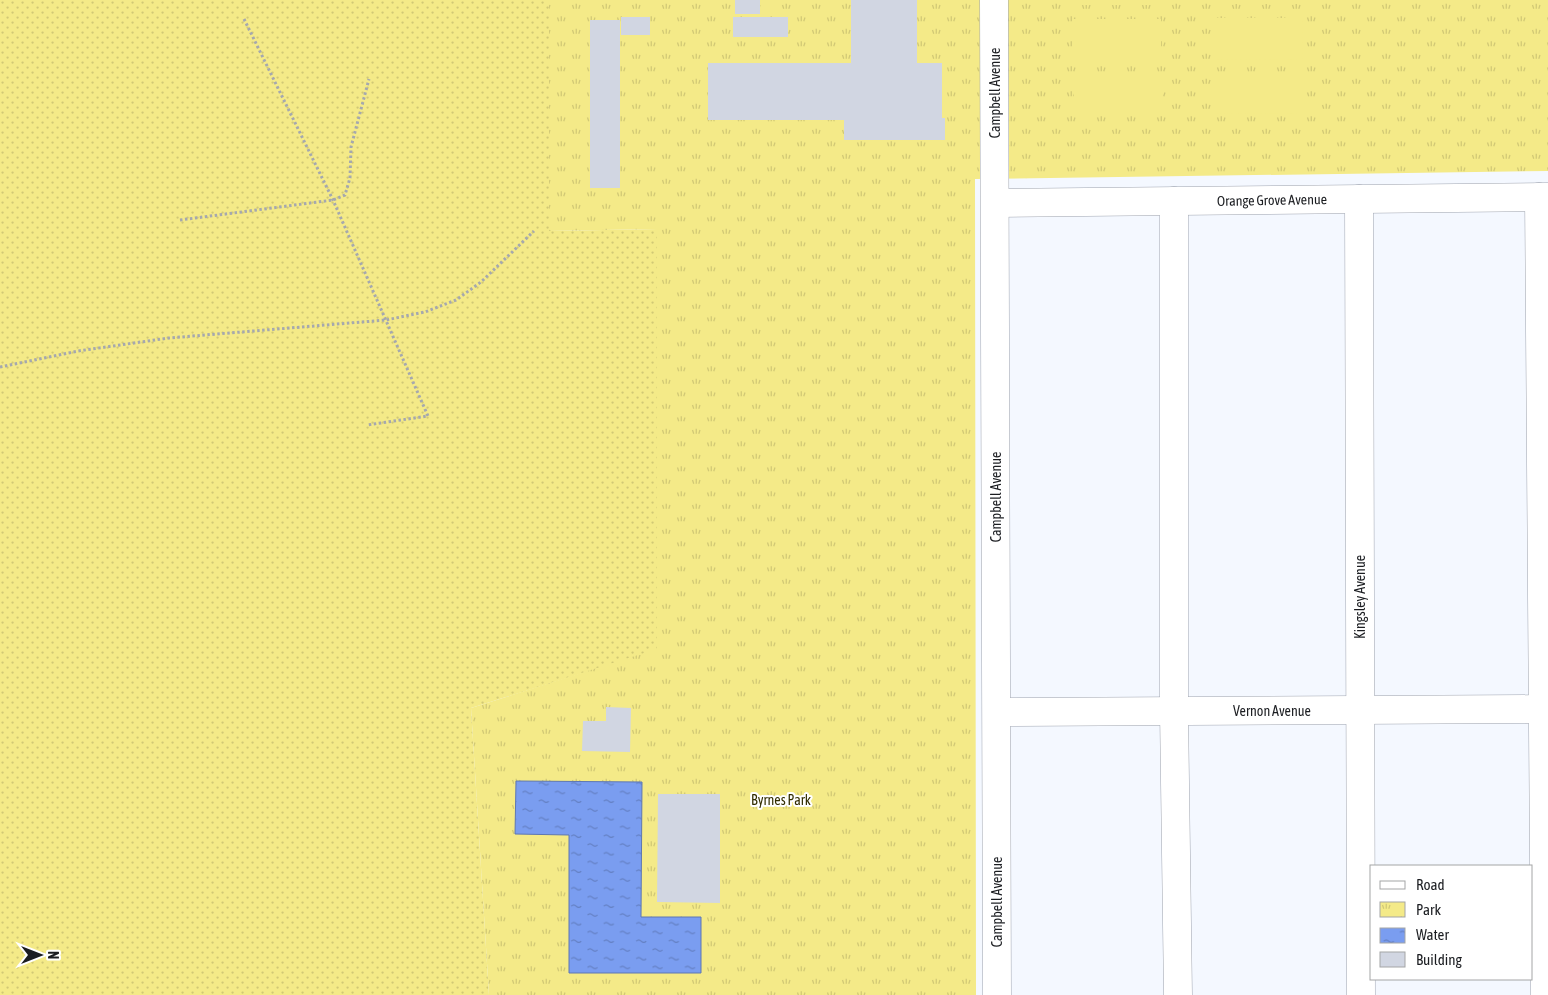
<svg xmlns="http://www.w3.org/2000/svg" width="1548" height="995" font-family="'Asap Condensed',sans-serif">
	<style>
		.grass { fill: url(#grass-dots) }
		.park { fill: url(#park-tufts) }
		.pitch { fill: #f4ea88 }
		.water { fill: url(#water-ripples); stroke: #5e77b2 }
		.building { fill: #d1d6e2 }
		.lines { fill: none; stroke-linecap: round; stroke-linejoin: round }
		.minor-casing { stroke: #9fa4af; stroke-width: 29 }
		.path { stroke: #a5a8ae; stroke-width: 3; stroke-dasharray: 2.5 2.5; stroke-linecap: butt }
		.minor { stroke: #fff; stroke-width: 28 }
		.labels { text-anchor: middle; stroke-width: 4; stroke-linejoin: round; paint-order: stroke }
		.street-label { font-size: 14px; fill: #1b1d21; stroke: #fff }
		.park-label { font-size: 14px; fill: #322d00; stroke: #fff }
	</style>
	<defs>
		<pattern id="grass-dots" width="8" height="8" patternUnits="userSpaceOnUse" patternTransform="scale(1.25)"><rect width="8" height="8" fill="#f4ea88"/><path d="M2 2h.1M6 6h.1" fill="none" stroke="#d1c875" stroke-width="1.8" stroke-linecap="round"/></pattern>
		<pattern id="park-tufts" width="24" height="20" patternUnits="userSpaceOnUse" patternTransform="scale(1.25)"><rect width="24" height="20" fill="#f4ea88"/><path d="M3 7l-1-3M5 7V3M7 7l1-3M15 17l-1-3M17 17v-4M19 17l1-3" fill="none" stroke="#d1c875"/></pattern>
		<pattern id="water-ripples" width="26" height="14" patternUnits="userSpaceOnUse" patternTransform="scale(1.25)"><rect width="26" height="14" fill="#7a9df0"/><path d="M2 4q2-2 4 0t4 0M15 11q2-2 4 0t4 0" fill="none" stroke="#637fc2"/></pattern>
	</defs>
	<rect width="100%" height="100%" fill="#f4f8ff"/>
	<path class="grass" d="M 0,0 L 549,0 L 549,231 L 657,229 L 657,650 L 471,708 L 489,995 L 0,995 Z"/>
	<path class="park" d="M 549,0 L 1548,0 L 1548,171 L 975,179 L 976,995 L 489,995 L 471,708 L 657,649 L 657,229 L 549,231 Z"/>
	<g class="pitch">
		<rect x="1076" y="0" width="88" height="5"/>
		<rect x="1212" y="0" width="88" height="4"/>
		<path d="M 1215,18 L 1303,18 L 1302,60 L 1215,59 Z"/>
		<rect x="1073" y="19" width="88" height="41"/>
		<path d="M 1214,72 L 1302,72 L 1302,114 L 1214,113 Z"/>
		<rect x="1074" y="73" width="88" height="41"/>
	</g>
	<path class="water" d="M 516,781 L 642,782 L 641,917 L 701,917 L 701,973 L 569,973 L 569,835 L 515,834 Z"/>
	<g class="building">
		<rect x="735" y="0" width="25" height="14"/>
		<path d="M 851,0 L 917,0 L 917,63 L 942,63 L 942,118 L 945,118 L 945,140 L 844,140 L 844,120 L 708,120 L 708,63 L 851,63 Z"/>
		<rect x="621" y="17" width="29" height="18"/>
		<rect x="733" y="17" width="55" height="20"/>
		<rect x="590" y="20" width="30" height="168"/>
		<path d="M 606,707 L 631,708 L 630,752 L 582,751 L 583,721 L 606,721 Z"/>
		<path d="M 658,794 L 720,794 L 720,903 L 657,902 Z"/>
	</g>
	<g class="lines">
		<g class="minor-casing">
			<g id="minor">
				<path d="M 994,0 L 997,995"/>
				<path d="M 1539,197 L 1545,995"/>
				<path d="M 1359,199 L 1361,995"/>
				<path d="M 1174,201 L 1174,711 L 1178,995"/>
				<path d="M 996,203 L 1548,197"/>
				<path d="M 997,712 L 1548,709"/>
			</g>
		</g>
		<g class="path">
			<path d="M 244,19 L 333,200 L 428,416 L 367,425"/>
			<path d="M 180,220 L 333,200 L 345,195 L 350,178 L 351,147 L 369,79"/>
			<path d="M 0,367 L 78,351 L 169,338 L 386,320 L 425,312 L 456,300 L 481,282 L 534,231"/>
		</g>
		<use href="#minor" class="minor"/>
	</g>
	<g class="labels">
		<g class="street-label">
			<text transform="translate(995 93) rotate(-90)" y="5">Campbell Avenue</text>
			<text transform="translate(1272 200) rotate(-1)" y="5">Orange Grove Avenue</text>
			<text transform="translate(996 497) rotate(-90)" y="5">Campbell Avenue</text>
			<text transform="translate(1360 597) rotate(-90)" y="5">Kingsley Avenue</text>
			<text x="1272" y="716">Vernon Avenue</text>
			<text transform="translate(997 902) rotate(-90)" y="5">Campbell Avenue</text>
		</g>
		<g class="park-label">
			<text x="781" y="805">Byrnes Park</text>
		</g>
	</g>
	<rect x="1370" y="865" width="162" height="115" fill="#ffffff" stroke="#a4a5a6"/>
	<rect x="1380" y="881" width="25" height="8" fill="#ffffff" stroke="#a4a5a6"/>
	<text x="1416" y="890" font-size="15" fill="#1b1d21">Road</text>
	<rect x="1380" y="902" width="25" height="15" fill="url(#park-tufts)" stroke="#a4a5a6"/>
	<text x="1416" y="915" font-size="15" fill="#1b1d21">Park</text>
	<rect x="1380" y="928" width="25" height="15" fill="url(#water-ripples)" stroke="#a4a5a6"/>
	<text x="1416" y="940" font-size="15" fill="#1b1d21">Water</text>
	<rect x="1380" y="952" width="25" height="15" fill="#d1d6e2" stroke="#a4a5a6"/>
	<text x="1416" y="965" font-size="15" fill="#1b1d21">Building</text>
	<g transform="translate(40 955) rotate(90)" stroke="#ffffff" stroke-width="4" paint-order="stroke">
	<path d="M0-4L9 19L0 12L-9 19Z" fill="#1b1d21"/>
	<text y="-8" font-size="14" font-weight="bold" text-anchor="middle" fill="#1b1d21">N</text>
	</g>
</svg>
